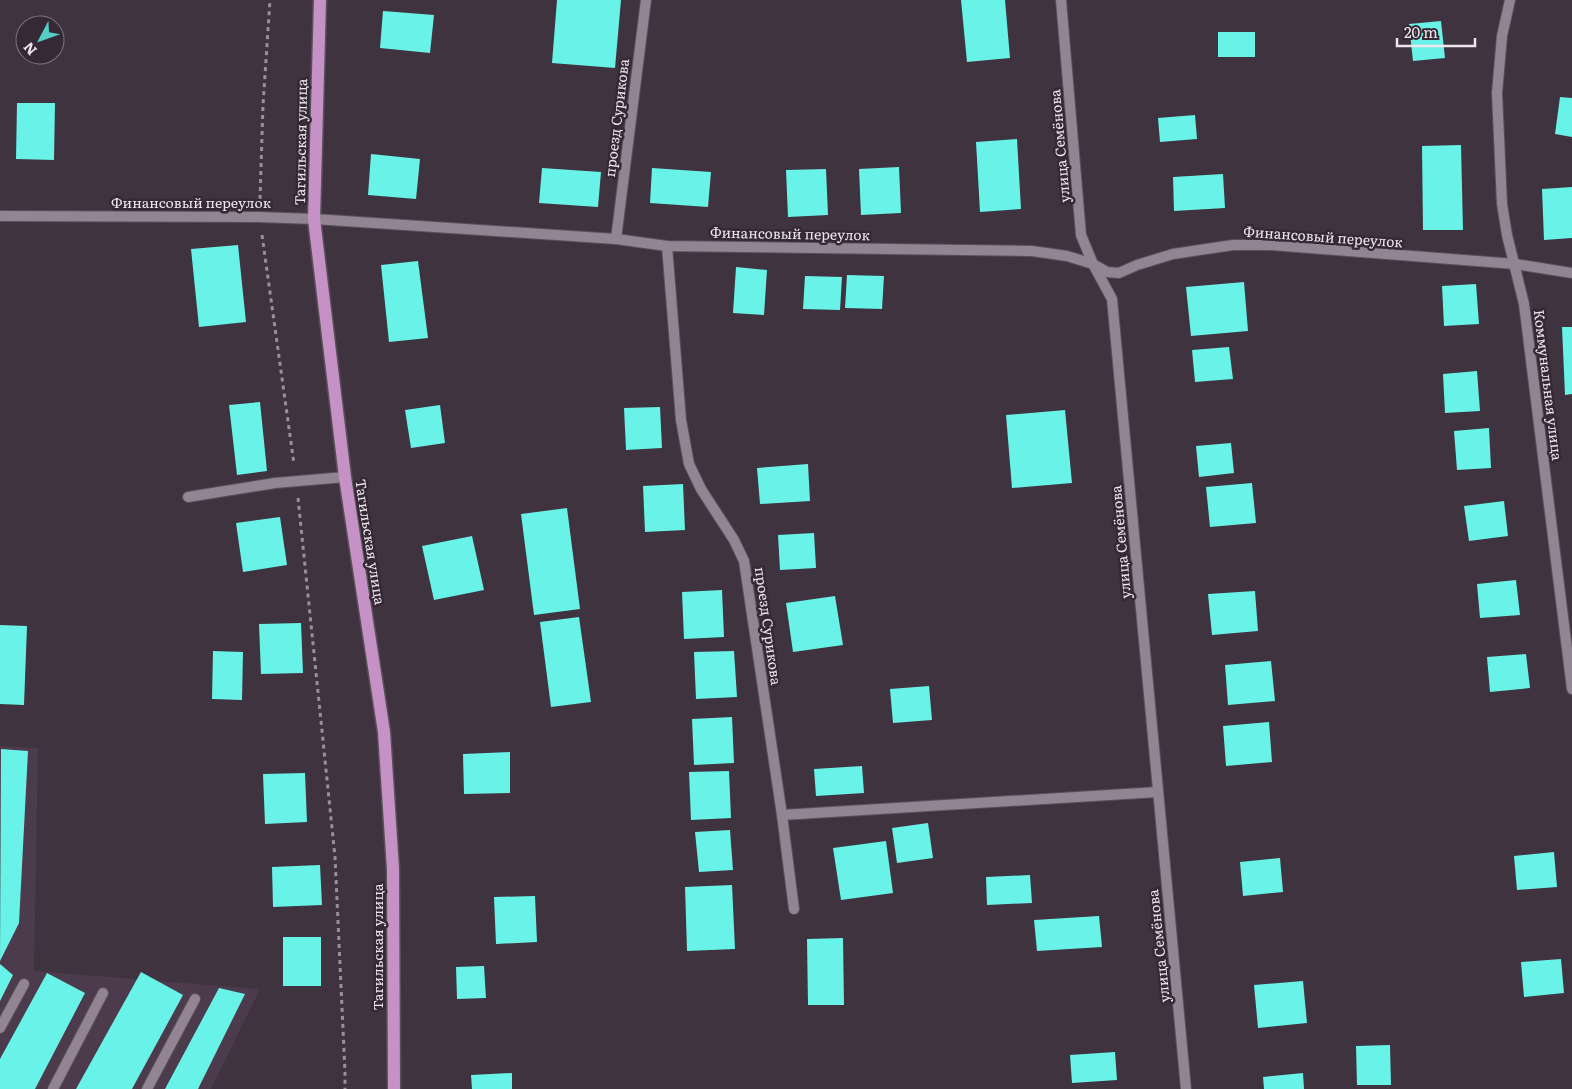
<svg xmlns="http://www.w3.org/2000/svg" width="1572" height="1089" font-family="Literata,serif">
	<style>
		.built { fill: #4c3b4c }
		.building { fill: #69f2e8 }
		.lines { fill: none; stroke-linecap: round; stroke-linejoin: round }
		.service-casing { stroke: #5a505a; stroke-width: 12 }
		.minor-casing { stroke: #5a505a; stroke-width: 12 }
		.tertiary-casing { stroke: #5a505a; stroke-width: 12 }
		.primary-casing { stroke: #5a505a; stroke-width: 15 }
		.path { stroke: #999099; stroke-width: 3; stroke-dasharray: 4 4; stroke-linecap: butt }
		.service { stroke: #928492; stroke-width: 10 }
		.minor { stroke: #928492; stroke-width: 10 }
		.tertiary { stroke: #928492; stroke-width: 10 }
		.primary { stroke: #c591c6; stroke-width: 12 }
		.labels { text-anchor: middle; stroke-width: 5; stroke-linejoin: round; paint-order: stroke }
		.street-label { font-size: 14px; fill: #ede6ed; stroke: #352935 }
	</style>
	<rect width="100%" height="100%" fill="#3f333f"/>
	<path class="built" d="M 0,746 L 38,748 L 34,971 L 260,989 L 211,1089 L 0,1089 Z"/>
	<g class="building">
		<path d="M 557,0 L 621,0 L 615,68 L 552,63 Z"/>
		<path d="M 961,0 L 1005,0 L 1010,58 L 967,62 Z"/>
		<path d="M 383,11 L 434,15 L 430,53 L 380,48 Z"/>
		<path d="M 1441,21 L 1445,58 L 1413,61 L 1409,24 Z"/>
		<rect x="1218" y="32" width="37" height="25"/>
		<path d="M 1560,97 L 1572,98 L 1572,137 L 1555,134 Z"/>
		<path d="M 17,103 L 55,103 L 54,160 L 16,159 Z"/>
		<path d="M 1195,115 L 1197,139 L 1160,142 L 1158,118 Z"/>
		<path d="M 1017,139 L 1021,209 L 980,212 L 976,142 Z"/>
		<path d="M 1461,145 L 1463,230 L 1423,230 L 1422,146 Z"/>
		<path d="M 371,154 L 420,159 L 416,199 L 368,195 Z"/>
		<path d="M 899,167 L 901,213 L 861,215 L 859,169 Z"/>
		<path d="M 542,168 L 601,172 L 598,207 L 539,203 Z"/>
		<path d="M 652,168 L 711,172 L 708,207 L 650,203 Z"/>
		<path d="M 826,169 L 828,215 L 788,217 L 786,170 Z"/>
		<path d="M 1223,174 L 1225,208 L 1174,211 L 1173,177 Z"/>
		<path d="M 1572,187 L 1572,238 L 1544,240 L 1542,189 Z"/>
		<path d="M 238,245 L 246,322 L 199,327 L 191,249 Z"/>
		<path d="M 418,261 L 428,338 L 389,342 L 381,265 Z"/>
		<path d="M 736,267 L 767,270 L 764,315 L 733,313 Z"/>
		<path d="M 847,275 L 884,276 L 882,309 L 845,308 Z"/>
		<path d="M 805,276 L 842,277 L 840,310 L 803,309 Z"/>
		<path d="M 1244,282 L 1248,331 L 1191,336 L 1186,287 Z"/>
		<path d="M 1476,284 L 1479,324 L 1444,326 L 1442,286 Z"/>
		<path d="M 1562,327 L 1572,327 L 1572,394 L 1565,395 Z"/>
		<path d="M 1229,347 L 1233,379 L 1195,382 L 1192,350 Z"/>
		<path d="M 1477,371 L 1480,411 L 1445,413 L 1443,374 Z"/>
		<path d="M 260,402 L 267,471 L 237,475 L 229,405 Z"/>
		<path d="M 440,405 L 445,443 L 411,448 L 405,410 Z"/>
		<path d="M 660,407 L 662,448 L 626,450 L 624,408 Z"/>
		<path d="M 1065,410 L 1072,483 L 1012,488 L 1006,415 Z"/>
		<path d="M 1489,428 L 1491,468 L 1457,470 L 1454,431 Z"/>
		<path d="M 1231,443 L 1234,473 L 1199,477 L 1196,446 Z"/>
		<path d="M 808,464 L 810,501 L 760,504 L 757,468 Z"/>
		<path d="M 1252,483 L 1256,523 L 1210,527 L 1206,487 Z"/>
		<path d="M 683,484 L 685,530 L 645,532 L 643,486 Z"/>
		<path d="M 1504,501 L 1508,536 L 1469,541 L 1464,506 Z"/>
		<path d="M 567,508 L 580,609 L 534,615 L 521,514 Z"/>
		<path d="M 280,517 L 287,565 L 243,572 L 236,523 Z"/>
		<path d="M 814,533 L 816,568 L 780,570 L 778,535 Z"/>
		<path d="M 472,536 L 484,590 L 434,600 L 422,546 Z"/>
		<path d="M 1516,580 L 1520,615 L 1480,618 L 1477,584 Z"/>
		<path d="M 722,590 L 724,637 L 684,639 L 682,592 Z"/>
		<path d="M 1255,591 L 1258,631 L 1212,635 L 1208,594 Z"/>
		<path d="M 835,596 L 843,645 L 793,652 L 786,603 Z"/>
		<path d="M 579,617 L 591,702 L 551,707 L 540,622 Z"/>
		<path d="M 301,623 L 303,673 L 261,674 L 259,624 Z"/>
		<path d="M 0,625 L 27,626 L 24,705 L 0,704 Z"/>
		<path d="M 213,651 L 243,652 L 242,700 L 212,699 Z"/>
		<path d="M 734,651 L 737,697 L 696,699 L 694,652 Z"/>
		<path d="M 1526,654 L 1530,688 L 1490,692 L 1487,657 Z"/>
		<path d="M 1271,661 L 1275,701 L 1228,705 L 1225,665 Z"/>
		<path d="M 929,686 L 932,720 L 893,723 L 890,689 Z"/>
		<path d="M 732,717 L 734,763 L 694,765 L 692,719 Z"/>
		<path d="M 1269,722 L 1272,762 L 1226,766 L 1223,726 Z"/>
		<path d="M 1,749 L 28,751 L 19,923 L 0,961 Z"/>
		<path d="M 510,752 L 510,793 L 464,794 L 463,754 Z"/>
		<path d="M 862,766 L 864,793 L 816,796 L 814,769 Z"/>
		<path d="M 729,771 L 731,818 L 691,820 L 689,772 Z"/>
		<path d="M 305,773 L 307,822 L 265,824 L 263,774 Z"/>
		<path d="M 928,823 L 933,858 L 897,863 L 892,828 Z"/>
		<path d="M 730,830 L 733,870 L 699,872 L 695,832 Z"/>
		<path d="M 886,841 L 893,893 L 841,900 L 833,848 Z"/>
		<path d="M 1554,852 L 1557,887 L 1517,890 L 1514,856 Z"/>
		<path d="M 1280,858 L 1283,892 L 1243,896 L 1240,862 Z"/>
		<path d="M 320,865 L 322,905 L 273,907 L 272,867 Z"/>
		<path d="M 1030,875 L 1032,903 L 987,905 L 986,877 Z"/>
		<path d="M 732,885 L 735,949 L 687,951 L 685,887 Z"/>
		<path d="M 535,896 L 537,942 L 496,944 L 494,897 Z"/>
		<path d="M 1099,916 L 1102,947 L 1037,951 L 1034,920 Z"/>
		<rect x="283" y="937" width="38" height="49"/>
		<path d="M 843,938 L 844,1005 L 808,1005 L 807,939 Z"/>
		<path d="M 1561,959 L 1564,993 L 1524,997 L 1521,962 Z"/>
		<path d="M 0,964 L 13,975 L 0,1001 Z"/>
		<path d="M 484,966 L 486,998 L 457,999 L 456,967 Z"/>
		<path d="M 141,972 L 183,995 L 132,1089 L 76,1089 Z"/>
		<path d="M 47,973 L 85,993 L 35,1089 L 0,1089 L 0,1059 Z"/>
		<path d="M 1303,981 L 1307,1023 L 1258,1028 L 1254,985 Z"/>
		<path d="M 219,988 L 245,994 L 198,1089 L 165,1089 Z"/>
		<path d="M 1390,1045 L 1391,1085 L 1357,1085 L 1356,1046 Z"/>
		<path d="M 1115,1052 L 1117,1080 L 1072,1083 L 1070,1055 Z"/>
		<path d="M 512,1073 L 512,1089 L 472,1089 L 471,1075 Z"/>
		<path d="M 1303,1073 L 1304,1089 L 1264,1089 L 1263,1077 Z"/>
	</g>
	<g class="lines">
		<g class="service-casing">
			<g id="service">
				<path d="M 1515,264 L 1572,273"/>
				<path d="M 188,497 L 275,483 L 345,477"/>
				<path d="M 0,1028 L 24,984"/>
				<path d="M 53,1089 L 103,993"/>
				<path d="M 147,1089 L 195,999"/>
			</g>
		</g>
		<g class="minor-casing">
			<g id="minor">
				<path d="M 1061,0 L 1081,235 L 1093,264 L 1112,299 L 1186,1089"/>
				<path d="M 1510,0 L 1502,36 L 1497,93 L 1502,204 L 1507,235 L 1524,304 L 1572,689"/>
				<path d="M 0,216 L 259,217 L 314,219"/>
				<path d="M 616,239 L 646,0"/>
				<path d="M 667,246 L 681,420 L 689,464 L 701,489 L 734,540 L 744,561 L 782,815 L 794,909"/>
				<path d="M 782,815 L 1158,792"/>
			</g>
		</g>
		<g class="tertiary-casing">
			<path id="tertiary" d="M 314,219 L 616,239 L 667,246 L 1032,251 L 1067,256 L 1093,264 L 1107,272 L 1119,273 L 1137,265 L 1173,254 L 1233,245 L 1271,245 L 1515,264"/>
		</g>
		<g class="primary-casing">
			<path id="primary" d="M 320,0 L 314,219 L 345,477 L 384,732 L 393,869 L 394,1089"/>
		</g>
		<g class="path">
			<path d="M 260,199 L 263,105 L 270,0"/>
			<path d="M 262,235 L 294,464"/>
			<path d="M 298,498 L 335,857 L 345,1072 L 345,1089"/>
		</g>
		<use href="#service" class="service"/>
		<use href="#minor" class="minor"/>
		<use href="#tertiary" class="tertiary"/>
		<use href="#primary" class="primary"/>
	</g>
	<g class="labels">
		<g class="street-label">
			<text transform="translate(617 118) rotate(-83)" y="5">проезд Сурикова</text>
			<text transform="translate(301 142) rotate(-89)" y="5">Тагильская улица</text>
			<text transform="translate(1060 146) rotate(-95)" y="5">улица Семёнова</text>
			<text x="191" y="208">Финансовый переулок</text>
			<text transform="translate(790 234) rotate(1)" y="5">Финансовый переулок</text>
			<text transform="translate(1323 237) rotate(4)" y="5">Финансовый переулок</text>
			<text transform="translate(1548 385) rotate(83)" y="5">Коммунальная улица</text>
			<text transform="translate(370 542) rotate(81)" y="5">Тагильская улица</text>
			<text transform="translate(1121 542) rotate(-95)" y="5">улица Семёнова</text>
			<text transform="translate(768 626) rotate(82)" y="5">проезд Сурикова</text>
			<text transform="translate(1159 946) rotate(-96)" y="5">улица Семёнова</text>
			<text transform="translate(378 947) rotate(-90)" y="5">Тагильская улица</text>
		</g>
	</g>
	<g transform="translate(40 40) rotate(229)"><circle r="24" fill="#352935" stroke="#7f757f"/>
	<path d="M0-4L9 19L0 12L-9 19Z" fill="#55cec5"/>
	<text y="-8" font-size="14" font-weight="bold" text-anchor="middle" fill="#ede6ed">N</text>
	</g>
	<path d="M1397 38v8h78v-8" fill="none" stroke="#ede6ed" stroke-width="2.5"/>
	<text x="1404" y="38" font-size="15" fill="#ede6ed" stroke="#352935" stroke-width="4" paint-order="stroke">20 m</text>
</svg>
